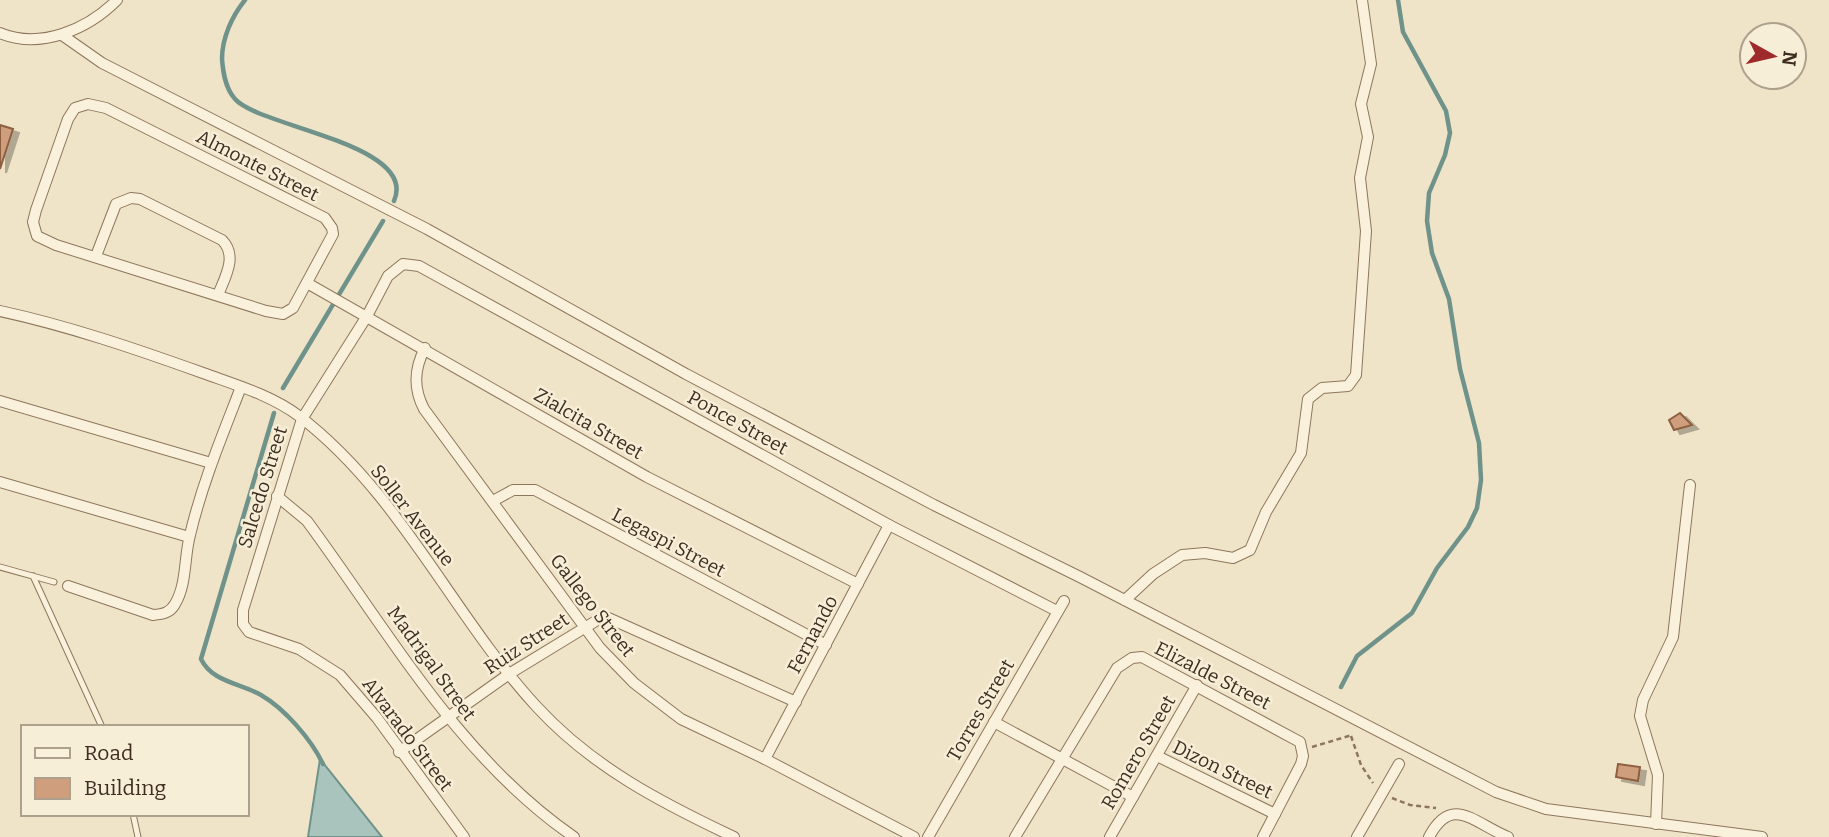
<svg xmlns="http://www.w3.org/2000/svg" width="1829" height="837" font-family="Bitter,serif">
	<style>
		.water { fill: #a9c4bc; stroke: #6f938a; stroke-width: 2 }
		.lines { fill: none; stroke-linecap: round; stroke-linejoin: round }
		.stream { stroke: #6f938a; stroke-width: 4.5 }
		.building { fill: #cf9f7d; stroke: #8d5f41; stroke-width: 2; filter: url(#shadow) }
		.service-casing { stroke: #8d765c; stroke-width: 7 }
		.minor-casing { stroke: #8d765c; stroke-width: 12 }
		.path { stroke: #8d765c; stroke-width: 2.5; stroke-dasharray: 5 3.5; stroke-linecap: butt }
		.service { stroke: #faf1dc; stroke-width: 5 }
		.minor { stroke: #faf1dc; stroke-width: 10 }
		.labels { text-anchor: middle; stroke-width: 5; stroke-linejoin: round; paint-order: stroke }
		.street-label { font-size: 19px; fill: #3d2e20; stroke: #f7eed8 }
	</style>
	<defs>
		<filter id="shadow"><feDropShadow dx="6" dy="4" stdDeviation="0" flood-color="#0004"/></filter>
	</defs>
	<rect width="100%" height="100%" fill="#f0e4c8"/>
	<path class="water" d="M 320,759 L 382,837 L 308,837 Z"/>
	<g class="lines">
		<g class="stream">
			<path d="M 245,0 C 232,16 222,38 222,59 C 223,72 225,88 235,99 C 259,127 419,144 394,201"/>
			<path d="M 283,388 L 383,221"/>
			<path d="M 274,413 L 201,659 C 212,682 240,683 261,695 C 285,709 311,739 323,764"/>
			<path d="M 1341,687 L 1357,656 L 1412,613 L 1437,568 L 1468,527 L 1477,508 L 1481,480 L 1479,443 L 1460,369 L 1449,299 L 1432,253 L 1427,221 L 1429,193 L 1445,155 L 1450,133 L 1446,111 L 1403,32 L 1398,0"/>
		</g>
	</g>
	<g class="building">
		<path d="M 0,125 L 13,129 L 0,169 Z"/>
		<path d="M 1680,413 L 1692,425 L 1674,430 L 1669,420 Z"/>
		<path d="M 1618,764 L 1640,767 L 1638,781 L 1616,777 Z"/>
	</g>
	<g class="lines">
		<g class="service-casing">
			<g id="service">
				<path d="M 0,567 L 54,582"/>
				<path d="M 33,576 L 102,727"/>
				<path d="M 133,814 L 138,837"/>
			</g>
		</g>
		<g class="minor-casing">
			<g id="minor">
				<path d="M 0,33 C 41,50 88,29 117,0"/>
				<path d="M 62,35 L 102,63 L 427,229 L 686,374 L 934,505 L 1080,577 L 1496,792 L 1546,809 L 1762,837"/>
				<path d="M 88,104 L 106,108 L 325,218 L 332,228 L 333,234 L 293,308 L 283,314 L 266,311 L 56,245 L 37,236 L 33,222 L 36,210 L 68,119 L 75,108 Z"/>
				<path d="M 96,256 L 116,204 L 131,198 L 140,199 L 222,240 C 238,256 225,277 218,295"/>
				<path d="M 307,283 L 647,477 L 858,584"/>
				<path d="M 0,311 C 69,326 136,349 203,373 C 236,385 271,395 299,416 C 401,494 452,615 537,707 C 592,767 662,803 734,837"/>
				<path d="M 425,348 C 414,369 413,388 424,409 L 600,648 L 634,683 L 681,719 L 765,759 L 914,837"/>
				<path d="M 0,401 L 211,463"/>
				<path d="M 0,482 L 189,537"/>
				<path d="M 277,496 L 307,521 C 389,632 459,758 574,837"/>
				<path d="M 493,501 L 513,490 L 535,490 L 826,645"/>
				<path d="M 68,586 L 153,615 C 163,614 170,613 175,604 C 187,584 184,557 190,535 C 202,484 222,436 241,387"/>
				<path d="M 1125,600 L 1153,574 L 1182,555 L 1205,553 L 1233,558 L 1250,550 L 1266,512 L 1301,453 L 1308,399 L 1322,388 L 1348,386 L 1356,375 L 1366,231 L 1360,178 L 1368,137 L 1361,104 L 1371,64 L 1362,0"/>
				<path d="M 994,722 L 1133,797"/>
				<path d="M 399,752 L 509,674 L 604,616 L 796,702"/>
				<path d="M 1157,756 L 1275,814"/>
				<path d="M 765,759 L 889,525"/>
				<path d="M 1656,824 L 1658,775 L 1640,716 L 1643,700 L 1673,637 L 1690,485"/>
				<path d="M 464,837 L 377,718 L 340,675 L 299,649 L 249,632 L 243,624 L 243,610 L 302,419 L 367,316 L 388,276 L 403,264 L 419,266 L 889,525 L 1057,611"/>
				<path d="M 928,837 L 1064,601"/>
				<path d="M 1015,837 L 1117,668 L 1132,658 L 1142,657 L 1300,742 L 1303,756 L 1301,764 L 1263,837"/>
				<path d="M 1110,837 L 1197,685"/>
				<path d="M 1357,837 L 1399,764"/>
				<path d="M 1429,837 C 1452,793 1475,824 1508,837"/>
			</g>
		</g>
		<g class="path">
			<path d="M 1351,736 L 1361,765 L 1373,783"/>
			<path d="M 1312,747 L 1352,735"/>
			<path d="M 1392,798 L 1410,805 L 1436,808"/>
		</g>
		<use href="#service" class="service"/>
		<use href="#minor" class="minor"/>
	</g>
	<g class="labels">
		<g class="street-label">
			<text transform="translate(258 165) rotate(27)" y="7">Almonte Street</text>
			<text transform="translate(738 422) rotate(29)" y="7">Ponce Street</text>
			<text transform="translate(589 423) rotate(30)" y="7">Zialcita Street</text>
			<text transform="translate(262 487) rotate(-73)" y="7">Salcedo Street</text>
			<text transform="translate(413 515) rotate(52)" y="7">Soller Avenue</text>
			<text transform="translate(669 542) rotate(28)" y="7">Legaspi Street</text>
			<text transform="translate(593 605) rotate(52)" y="7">Gallego Street</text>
			<text transform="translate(812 634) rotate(-62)" y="7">Fernando</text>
			<text transform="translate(526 643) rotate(-33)" y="7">Ruiz Street</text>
			<text transform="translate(432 663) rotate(54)" y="7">Madrigal Street</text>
			<text transform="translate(1213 675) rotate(27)" y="7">Elizalde Street</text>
			<text transform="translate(980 710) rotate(-60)" y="7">Torres Street</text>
			<text transform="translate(408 734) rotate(53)" y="7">Alvarado Street</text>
			<text transform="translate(1138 752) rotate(-60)" y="7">Romero Street</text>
			<text transform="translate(1223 769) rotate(26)" y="7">Dizon Street</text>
		</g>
	</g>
	<rect x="21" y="725" width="228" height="91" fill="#f7eed8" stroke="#ada18e" stroke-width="2"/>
	<rect x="35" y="748" width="35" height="10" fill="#faf1dc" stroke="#ada18e" stroke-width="2"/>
	<text x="84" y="760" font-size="21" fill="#3d2e20">Road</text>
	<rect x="35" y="778" width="35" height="21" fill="#cf9f7d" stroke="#ada18e" stroke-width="2"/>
	<text x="84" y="795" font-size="21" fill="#3d2e20">Building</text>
	<g transform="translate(1773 56) rotate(98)"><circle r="33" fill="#f7eed8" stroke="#ada18e" stroke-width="2"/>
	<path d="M0-5L12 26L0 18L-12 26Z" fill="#9e2a2b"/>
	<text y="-10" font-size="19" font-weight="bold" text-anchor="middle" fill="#3d2e20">N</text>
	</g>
</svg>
